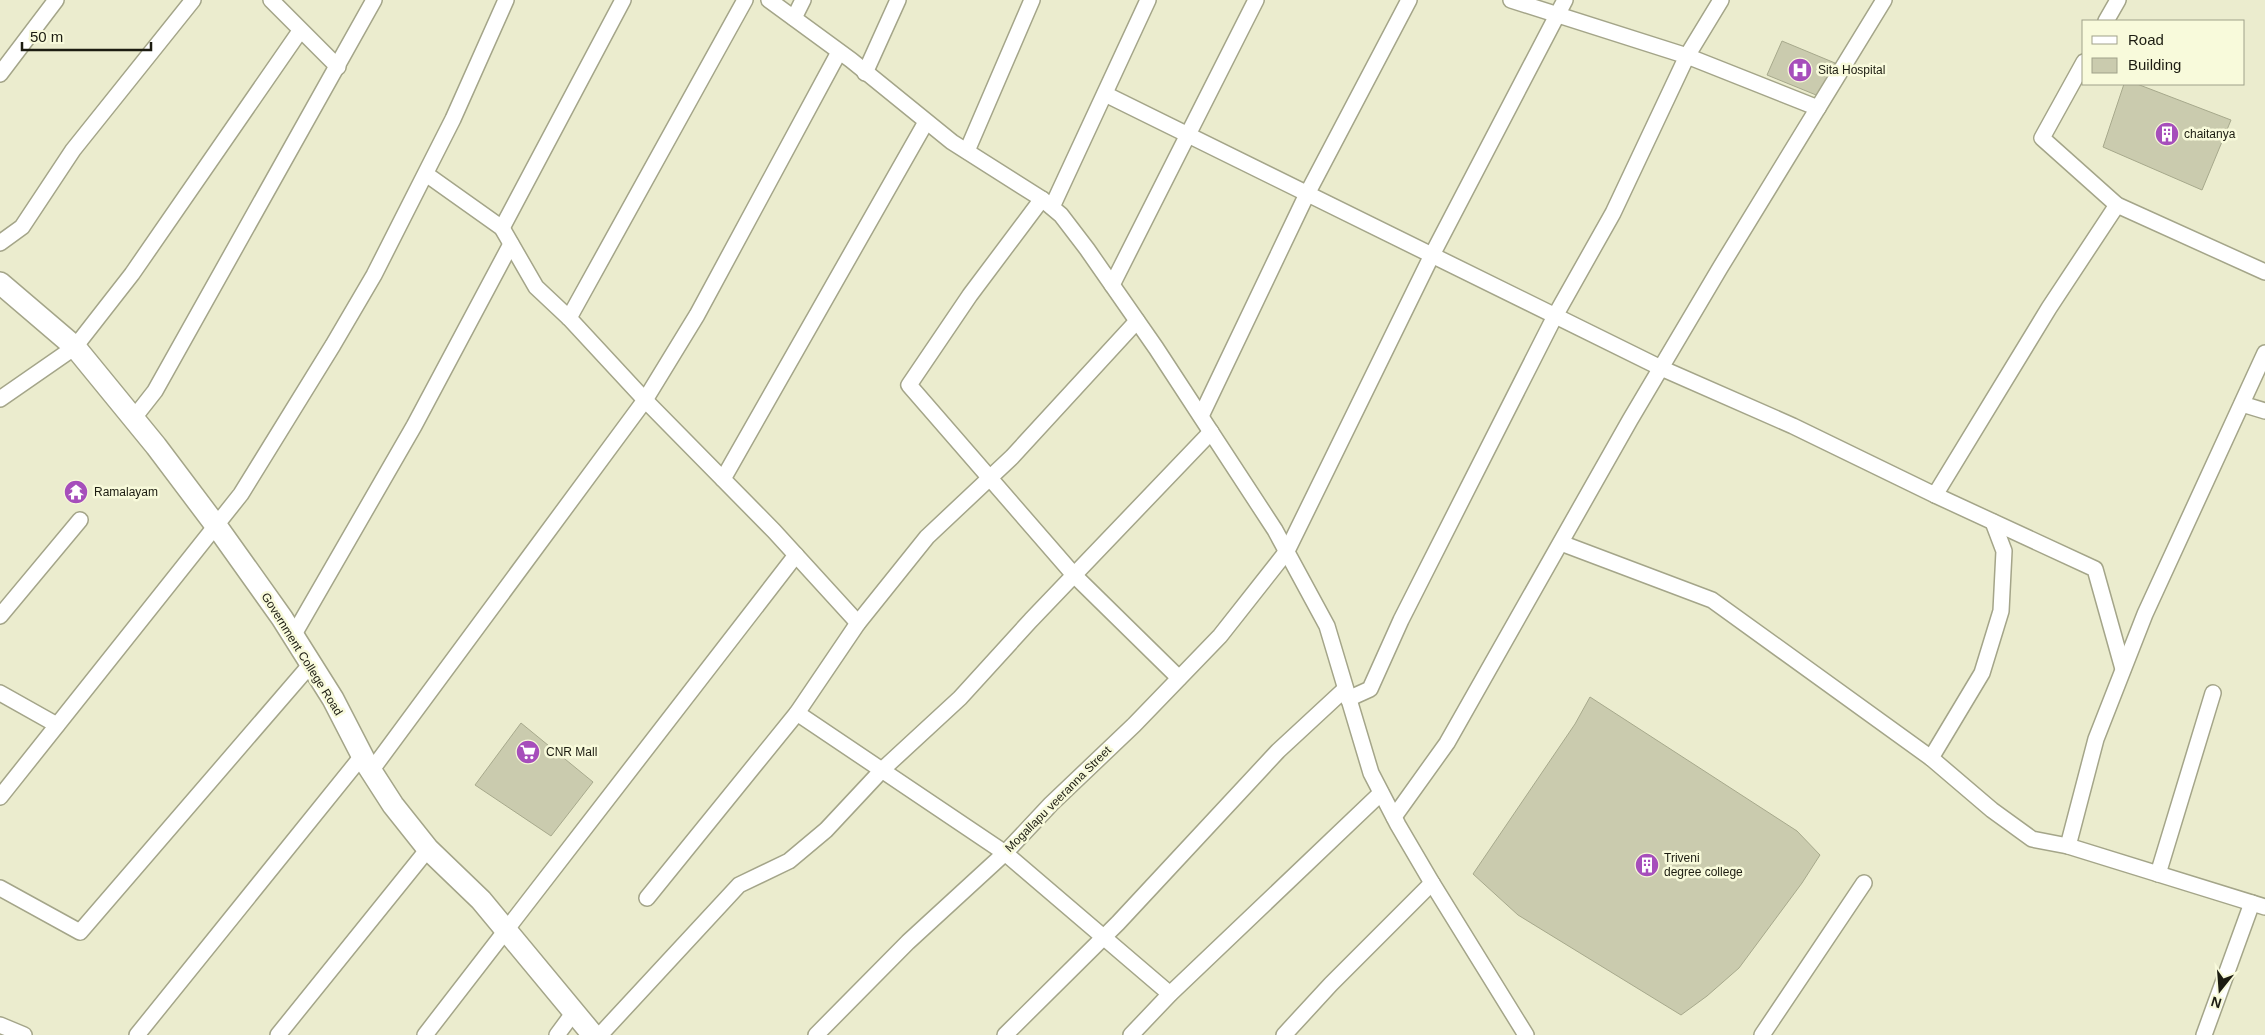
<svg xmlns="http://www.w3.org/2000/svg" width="2265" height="1035" font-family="Helvetica,sans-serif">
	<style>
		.building { fill: #cacbae; stroke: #a7a98c }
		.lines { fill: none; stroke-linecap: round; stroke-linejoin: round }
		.street-casing { stroke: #a4a589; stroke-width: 18 }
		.secondary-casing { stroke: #a4a589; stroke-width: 24 }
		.street { stroke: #fff; stroke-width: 15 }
		.secondary { stroke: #fff; stroke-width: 21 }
		.labels { text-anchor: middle; stroke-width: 5; stroke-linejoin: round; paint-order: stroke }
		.poi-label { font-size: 12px; fill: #1c1c11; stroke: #f8fadb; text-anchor: start }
		.street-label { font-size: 12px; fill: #1c1c11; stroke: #f8fadb }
	</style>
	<rect width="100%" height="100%" fill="#ebecce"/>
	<g class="building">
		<path d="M 1782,41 L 1835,63 L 1821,97 L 1767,75 Z"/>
		<path d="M 2124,84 L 2137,84 L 2231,120 L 2202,190 L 2103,147 Z"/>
		<path d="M 1590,697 L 1797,831 L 1820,855 L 1802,883 L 1739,968 L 1707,996 L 1681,1015 L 1518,915 L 1473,874 L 1575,724 Z"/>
		<path d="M 521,723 L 593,782 L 551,836 L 475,785 Z"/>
	</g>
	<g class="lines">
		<g class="street-casing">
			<g id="street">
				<path d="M 271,0 L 338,67"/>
				<path d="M 769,0 L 851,60 L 952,142 L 1042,199 L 1061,215 L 1087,249 L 1156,348 L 1275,530 L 1327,626 L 1371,773 L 1398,825 L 1432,883 L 1526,1035"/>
				<path d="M 1511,0 L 1687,56 L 1818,108"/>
				<path d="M 794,18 L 803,0"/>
				<path d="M 2106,21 L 2118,0"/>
				<path d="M 2084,62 L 2042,138 L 2117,205 L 2265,272"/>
				<path d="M 865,73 L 898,0"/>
				<path d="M 0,74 L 56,0"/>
				<path d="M 1105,94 L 1661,368 L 1793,426 L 1935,495 L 2049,308 L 2117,205"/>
				<path d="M 967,151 L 1032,0"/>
				<path d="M 426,174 L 502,228 L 536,287 L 569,318 L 645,400 L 774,531 L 858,623"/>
				<path d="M 1042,199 L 970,295 L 909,385 L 1074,575 L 1179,678"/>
				<path d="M 1052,207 L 1148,0"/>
				<path d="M 502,228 L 623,0"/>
				<path d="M 0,243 L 22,227 L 73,150 L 193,0"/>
				<path d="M 1112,285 L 1256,0"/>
				<path d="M 569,318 L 745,0"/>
				<path d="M 2265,353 L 2145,614 L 2096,739 L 2068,846 L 2265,907"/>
				<path d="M 0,399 L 75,347 L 132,274 L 300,31"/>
				<path d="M 2242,404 L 2265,411"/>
				<path d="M 1201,416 L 1307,194 L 1409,0"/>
				<path d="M 133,419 L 155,391 L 374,0"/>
				<path d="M 723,479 L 926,122"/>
				<path d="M 1935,495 L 2095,569 L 2123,669"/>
				<path d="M 1561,543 L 1712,600 L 1931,758 L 1992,810 L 2032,839 L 2068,846"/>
				<path d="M 0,616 L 80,520"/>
				<path d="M 293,636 L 414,426 L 511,244"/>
				<path d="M 0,693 L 57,725"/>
				<path d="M 1348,699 L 1370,689 L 1401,620 L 1555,316 L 1613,213 L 1687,56 L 1721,0"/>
				<path d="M 797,713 L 1005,853 L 1170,994"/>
				<path d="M 1931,758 L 1982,673 L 2001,611 L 2004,551 L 1993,522"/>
				<path d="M 371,771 L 645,400 L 697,315 L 839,52"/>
				<path d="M 0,797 L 241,494 L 333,345 L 374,275 L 453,119 L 506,0"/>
				<path d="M 1394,817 L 1447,743 L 1630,420 L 1720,268 L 1884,0"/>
				<path d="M 2158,874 L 2213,693"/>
				<path d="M 0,888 L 80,932 L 311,664"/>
				<path d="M 647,898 L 797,713 L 858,623 L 927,537 L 1012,457 L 1137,321"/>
				<path d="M 0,1025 L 24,1035"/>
				<path d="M 137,1035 L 362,756"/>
				<path d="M 278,1035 L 428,849"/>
				<path d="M 425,1035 L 796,555"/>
				<path d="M 557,1035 L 574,1012"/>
				<path d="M 600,1035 L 739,885 L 789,861 L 826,830 L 883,769 L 960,698 L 1031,620 L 1211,432"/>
				<path d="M 816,1035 L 908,942 L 1005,853 L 1051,804 L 1134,725 L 1220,636 L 1287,551 L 1432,255 L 1565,0"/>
				<path d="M 1005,1035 L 1118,923 L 1278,751 L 1345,689"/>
				<path d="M 1131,1035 L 1170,994 L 1381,793"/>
				<path d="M 1284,1035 L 1331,984 L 1432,883"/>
				<path d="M 1762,1035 L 1864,883"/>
				<path d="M 2204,1035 L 2252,903"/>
			</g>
		</g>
		<g class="secondary-casing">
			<path id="secondary" d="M 0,283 L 75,347 L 156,446 L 220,531 L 282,618 L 333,699 L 366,763 L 393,805 L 428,849 L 481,900 L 593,1035"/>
		</g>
		<use href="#street" class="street"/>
		<use href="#secondary" class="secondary"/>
	</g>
	<defs>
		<g id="hospital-disc" transform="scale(1.25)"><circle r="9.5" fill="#a64ebb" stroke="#f8fadb"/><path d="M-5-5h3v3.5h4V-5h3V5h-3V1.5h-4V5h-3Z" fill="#fff"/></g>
		<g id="building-disc" transform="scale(1.25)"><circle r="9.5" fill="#a64ebb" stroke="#f8fadb"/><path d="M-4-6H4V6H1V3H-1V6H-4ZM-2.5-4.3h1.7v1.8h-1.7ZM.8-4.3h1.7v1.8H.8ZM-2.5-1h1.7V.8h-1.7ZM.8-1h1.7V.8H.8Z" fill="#fff"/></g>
		<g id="temple-disc" transform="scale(1.25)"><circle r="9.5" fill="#a64ebb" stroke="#f8fadb"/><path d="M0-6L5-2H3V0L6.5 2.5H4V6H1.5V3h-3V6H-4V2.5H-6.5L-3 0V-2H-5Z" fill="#fff"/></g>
		<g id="supermarket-disc" transform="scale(1.25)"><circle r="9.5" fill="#a64ebb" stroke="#f8fadb"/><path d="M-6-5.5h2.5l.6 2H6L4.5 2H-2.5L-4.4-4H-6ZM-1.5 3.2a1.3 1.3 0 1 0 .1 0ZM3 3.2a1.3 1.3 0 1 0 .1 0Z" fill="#fff"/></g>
	</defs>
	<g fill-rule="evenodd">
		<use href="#hospital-disc" x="1800" y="70"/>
		<use href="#building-disc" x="2167" y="134"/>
		<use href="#temple-disc" x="76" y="492"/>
		<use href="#supermarket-disc" x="528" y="752"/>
		<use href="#building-disc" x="1647" y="865"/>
	</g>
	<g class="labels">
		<g class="poi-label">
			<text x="1818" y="74">Sita Hospital</text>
			<text x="2184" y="138">chaitanya</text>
			<text x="94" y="496">Ramalayam</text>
			<text x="546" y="756">CNR Mall</text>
			<text x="1664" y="862">Triveni<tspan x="1664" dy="14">degree college</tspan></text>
		</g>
		<g class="street-label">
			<text transform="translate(302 654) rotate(58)" y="4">Government College Road</text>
			<text transform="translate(1058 799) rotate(-45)" y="4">Mogallapu veeranna Street</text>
		</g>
	</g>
	<rect x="2082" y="20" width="162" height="65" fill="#f8fadb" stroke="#a0a18a"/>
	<rect x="2092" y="36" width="25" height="8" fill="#ffffff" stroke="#a0a18a"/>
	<text x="2128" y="45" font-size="15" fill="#1c1c11">Road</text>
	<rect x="2092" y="58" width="25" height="15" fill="#cacbae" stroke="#a0a18a"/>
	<text x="2128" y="70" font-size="15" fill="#1c1c11">Building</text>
	<g transform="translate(2220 990) rotate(197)" stroke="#f8fadb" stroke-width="4" paint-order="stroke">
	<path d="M0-4L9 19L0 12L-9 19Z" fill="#1c1c11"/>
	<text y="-8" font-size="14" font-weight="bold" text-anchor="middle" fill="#1c1c11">N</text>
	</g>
	<path d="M22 42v8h129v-8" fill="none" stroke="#1c1c11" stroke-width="2.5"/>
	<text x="30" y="42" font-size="15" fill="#1c1c11" stroke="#f8fadb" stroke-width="4" paint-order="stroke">50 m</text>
</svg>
